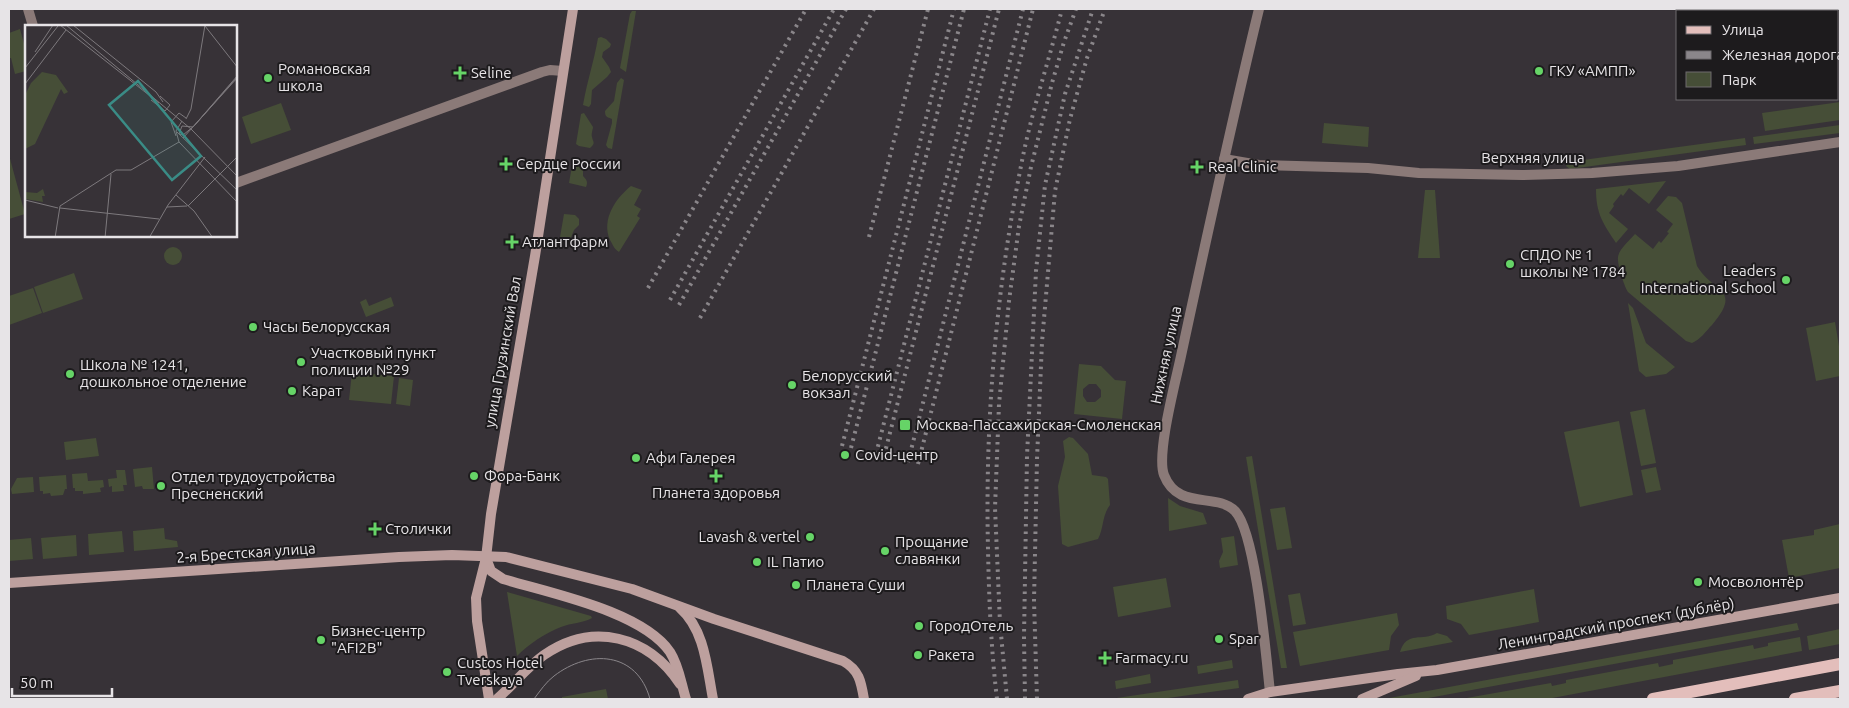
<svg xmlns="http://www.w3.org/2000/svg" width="1849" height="708" font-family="Ubuntu,sans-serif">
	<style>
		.green { fill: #464e37; fill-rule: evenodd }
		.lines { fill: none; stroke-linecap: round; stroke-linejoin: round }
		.street { stroke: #8b7a78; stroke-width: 10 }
		.secondary { stroke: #bda09e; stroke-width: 10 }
		.primary { stroke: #e3bebb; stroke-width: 12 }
		.tram { stroke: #8a868a; stroke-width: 1 }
		.rail { stroke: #8a868a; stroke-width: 4; stroke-dasharray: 2.5 5; stroke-linecap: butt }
		.poi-dot { fill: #66d467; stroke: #1d1b1d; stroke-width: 2 }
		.labels { text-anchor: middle; stroke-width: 4; stroke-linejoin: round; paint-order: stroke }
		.poi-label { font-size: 15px; fill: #e7e4e7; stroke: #1d1b1d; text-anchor: start }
		.street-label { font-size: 15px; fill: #e7e4e7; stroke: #1d1b1d }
		.inset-road { fill: none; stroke: #7d797d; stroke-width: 1 }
		.view { fill: #3a8c86; fill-opacity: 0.15; stroke: #3a8c86; stroke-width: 2.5 }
		.inset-edge { fill: none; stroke: #e7e4e7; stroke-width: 2.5 }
	</style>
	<rect width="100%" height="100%" fill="#373237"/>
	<g class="green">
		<path d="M 632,11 L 636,11 L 626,72 L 620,68 L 630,14 Z"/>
		<path d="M 20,29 L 26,51 L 26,71 L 15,74 L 11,58 L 9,58 L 9,33 Z"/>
		<path d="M 601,37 L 606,39 L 611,44 L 610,47 L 603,52 L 602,57 L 609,67 L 611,72 L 607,77 L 592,90 L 591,104 L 589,107 L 583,105 C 587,82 594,61 598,38 Z"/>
		<path d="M 621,78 L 624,80 L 612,149 L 608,148 L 606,145 L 612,123 L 612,119 C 607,117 605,117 605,111 L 614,101 L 617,83 Z"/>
		<path d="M 1840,102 L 1840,120 L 1765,131 L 1762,113 Z"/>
		<path d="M 281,103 L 291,130 L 251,144 L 242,117 Z"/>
		<path d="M 584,113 L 593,127 C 593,129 591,134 592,137 C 593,142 596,143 590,148 L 579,146 L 576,144 L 581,114 Z"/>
		<path d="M 1324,123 L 1369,127 L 1368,147 L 1322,143 Z"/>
		<path d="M 1840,125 L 1840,133 L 1754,144 L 1753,137 Z"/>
		<path d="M 1745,138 L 1746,145 L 1570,169 L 1566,166 L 1568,162 Z"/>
		<path d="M 9,155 L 25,214 L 9,219 Z"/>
		<path d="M 578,161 L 583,163 L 583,176 C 587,180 588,182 586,187 L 569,183 L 572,166 Z"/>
		<path d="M 1666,181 L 1649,204 L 1629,188 L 1623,196 L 1621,194 L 1613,204 L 1614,206 L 1609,213 L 1628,229 L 1616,243 C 1603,223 1596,214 1596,189 Z"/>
		<path d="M 631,186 L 642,190 L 634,205 L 641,209 L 637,216 L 640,218 L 619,252 C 614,249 613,245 610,240 C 601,219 616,198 631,186 Z"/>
		<path d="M 1425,190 L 1435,190 L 1440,258 L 1418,258 Z"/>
		<path d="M 1668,196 L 1676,197 L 1682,203 L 1697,266 C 1713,293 1743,288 1712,325 C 1706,331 1700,340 1692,343 L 1686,341 L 1628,292 C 1624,286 1617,264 1618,257 C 1619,249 1630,240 1635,234 L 1653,249 L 1659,241 L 1661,243 L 1669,233 L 1667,232 L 1673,224 L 1656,210 Z"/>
		<path d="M 564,214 L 575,215 L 579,219 L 579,225 L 574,230 L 570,240 L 567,242 L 562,241 L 560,237 Z"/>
		<circle cx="173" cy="256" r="9"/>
		<path d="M 74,273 L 83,299 L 43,313 L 34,287 Z"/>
		<path d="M 33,288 L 42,313 L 9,325 L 9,296 Z"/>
		<path d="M 391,297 L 394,306 L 366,317 L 360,302 L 366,299 L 369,306 Z"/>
		<path d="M 1628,303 L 1633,308 L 1646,343 L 1675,367 L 1666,374 L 1646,377 L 1639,371 Z"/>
		<path d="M 1835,322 L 1840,352 L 1840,376 L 1816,381 L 1806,328 Z"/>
		<path d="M 1079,364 L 1101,366 L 1115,380 L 1126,381 L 1122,419 L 1074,414 ZM 1089,384 L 1096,384 L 1101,390 L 1101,397 L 1095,402 L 1087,402 L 1083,396 L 1083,389 Z"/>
		<path d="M 352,372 L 394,376 L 391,404 L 349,400 Z"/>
		<path d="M 399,378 L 413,380 L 410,406 L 396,404 Z"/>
		<path d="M 1645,409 L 1656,463 L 1641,466 L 1630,412 Z"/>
		<path d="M 1619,421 L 1633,495 L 1580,507 L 1564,432 Z"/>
		<path d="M 1069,437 L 1073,438 L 1088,454 L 1092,475 L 1106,477 L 1108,479 L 1110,505 C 1102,515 1104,528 1098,539 L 1068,547 L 1062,544 L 1058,486 L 1065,457 L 1063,441 Z"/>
		<path d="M 96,438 L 99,456 L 66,460 L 64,442 Z"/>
		<path d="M 1252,456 L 1287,668 L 1281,668 L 1246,457 Z"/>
		<path d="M 152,467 L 154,489 L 143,489 L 142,486 L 135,487 L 133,469 Z"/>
		<path d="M 1656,467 L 1661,490 L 1646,493 L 1641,470 Z"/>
		<path d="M 116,470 L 125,470 L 127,485 L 123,485 L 124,491 L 112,492 L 112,486 L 109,487 L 108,479 L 117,478 Z"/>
		<path d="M 87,473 L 88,481 L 103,480 L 104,487 L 100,488 L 101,492 L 83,494 L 83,491 L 75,491 L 75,488 L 73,488 L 72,474 Z"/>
		<path d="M 66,475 L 67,489 L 65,489 L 63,495 L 51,496 L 50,493 L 43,494 L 43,491 L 40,491 L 39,477 Z"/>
		<path d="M 33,477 L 34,492 L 12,494 L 11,489 L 17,478 Z"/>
		<path d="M 1168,498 L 1180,506 L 1203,513 L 1207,524 L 1169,531 Z"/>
		<path d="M 1285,507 L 1292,548 L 1277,550 L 1270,509 Z"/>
		<path d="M 1840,524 L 1840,568 L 1789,578 L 1782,540 L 1814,535 L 1814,530 Z"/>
		<path d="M 164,528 L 165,539 L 177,541 L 178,547 L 134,551 L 133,531 Z"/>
		<path d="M 122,531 L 124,552 L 89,555 L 88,534 Z"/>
		<path d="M 76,535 L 77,556 L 43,559 L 41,538 Z"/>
		<path d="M 1234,536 L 1238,565 L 1220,568 L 1219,561 L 1223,552 L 1221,538 Z"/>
		<path d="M 31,538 L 33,559 L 9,561 L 9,540 Z"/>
		<path d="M 1166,578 L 1171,607 L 1118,617 L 1113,587 Z"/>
		<path d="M 1534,589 L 1539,622 L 1469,635 L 1461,624 L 1447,619 L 1446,606 Z"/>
		<path d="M 507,592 L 591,616 L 592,618 C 583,623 571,623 561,627 C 545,633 529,644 517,656 Z"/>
		<path d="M 1300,593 L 1306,624 L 1293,626 L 1288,595 Z"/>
		<path d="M 1397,613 L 1399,625 L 1391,636 L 1389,650 L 1300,666 L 1293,632 Z"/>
		<path d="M 1797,623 L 1799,630 L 1423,699 L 1384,699 Z"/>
		<path d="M 1840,629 L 1840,644 L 1809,650 L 1807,636 Z"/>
		<path d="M 1437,633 L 1447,636 L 1453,642 L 1400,652 C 1407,630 1422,642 1437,633 Z"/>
		<path d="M 1800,637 L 1802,651 L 1547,699 L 1461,699 L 1551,683 L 1552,686 L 1566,683 L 1566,680 L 1658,663 L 1659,667 L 1673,664 L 1673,660 L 1753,645 L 1754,649 L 1768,646 L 1768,643 Z"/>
		<path d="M 1232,660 L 1233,668 L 1198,674 L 1197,666 Z"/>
		<path d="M 1150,674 L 1151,683 L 1116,689 L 1115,681 Z"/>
		<path d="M 1238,680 L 1239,688 L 1161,699 L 1110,699 Z"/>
		<path d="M 606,689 L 608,699 L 562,699 L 562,697 Z"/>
	</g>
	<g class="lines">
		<g class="street">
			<path d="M 28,9 L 33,26"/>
			<path d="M 1259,9 C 1231,124 1206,240 1181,356 C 1176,380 1156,454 1164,475 C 1178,511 1216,492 1235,511 C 1256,533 1266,656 1270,692"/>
			<path d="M 1224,159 L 1259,165 L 1368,168 L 1419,173 L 1522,175 L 1592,173 L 1678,166 L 1840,142"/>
			<path d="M 236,183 L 542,72 L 550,70 L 563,71"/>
		</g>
		<g class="secondary">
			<path d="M 486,558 L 491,571 L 503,579 C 549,593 642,611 670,652 C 679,666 681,683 686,699"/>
			<path d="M 9,583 L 399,557 L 452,555 L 506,557 L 632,589 L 714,619 L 843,661 C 859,670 861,681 864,699"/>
			<path d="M 680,608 C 705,630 707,668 713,699"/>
			<path d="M 489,699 L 477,621 L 476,598 L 486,558 L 491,514 L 535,256 L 573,9"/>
			<path d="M 497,699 C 513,685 527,667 544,655 C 593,621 648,636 680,684"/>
			<path d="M 1248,699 L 1270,692 L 1398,674 L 1437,670 L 1840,598"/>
			<path d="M 1362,699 L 1416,676"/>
		</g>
		<g class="primary">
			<path d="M 1653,699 L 1840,664"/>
			<path d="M 1795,699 L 1840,691"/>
		</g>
		<path class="tram" d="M 534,699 C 540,691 546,682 554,676 C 589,649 637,651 650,699"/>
		<g class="rail">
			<path d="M 869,237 L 928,9"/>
			<path d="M 648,288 L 806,9"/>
			<path d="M 670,300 L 834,9"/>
			<path d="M 679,305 L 846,9"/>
			<path d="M 700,318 L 874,9"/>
			<path d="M 842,446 L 954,9"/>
			<path d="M 851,448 L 964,9"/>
			<path d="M 876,454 L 990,9"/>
			<path d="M 884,456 L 999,9"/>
			<path d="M 908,462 L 1023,9"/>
			<path d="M 918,464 L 1033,9"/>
			<path d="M 997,699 C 991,649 989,599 988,549 C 985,419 996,292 1021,166 C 1031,113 1049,61 1062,9"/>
			<path d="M 1007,699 L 1000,623 L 995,508 L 999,404 L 1009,301 L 1019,226 L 1031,167 L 1052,83 L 1064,42 L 1076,9"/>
			<path d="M 1025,699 L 1024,637 L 1027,456 L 1036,271 L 1045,185 L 1065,94 L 1093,9"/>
			<path d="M 1037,699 L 1034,601 L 1037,459 L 1042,342 L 1055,191 L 1070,119 L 1087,58 L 1105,9"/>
		</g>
	</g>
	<g class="poi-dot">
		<circle cx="1539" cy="71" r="5"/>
		<path d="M457.5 65.5h5v5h5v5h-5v5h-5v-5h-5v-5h5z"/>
		<circle cx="268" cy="78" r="5"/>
		<path d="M503.5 156.5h5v5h5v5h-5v5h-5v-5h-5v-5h5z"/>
		<path d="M1194.5 159.5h5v5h5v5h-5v5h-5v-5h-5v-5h5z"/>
		<path d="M509.5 234.5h5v5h5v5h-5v5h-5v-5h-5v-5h5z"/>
		<circle cx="1510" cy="264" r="5"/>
		<circle cx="1786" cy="280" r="5"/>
		<circle cx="253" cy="327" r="5"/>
		<circle cx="301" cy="362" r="5"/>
		<circle cx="70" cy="374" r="5"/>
		<circle cx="792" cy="385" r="5"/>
		<circle cx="292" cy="391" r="5"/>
		<rect x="899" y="419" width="12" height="12" rx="2.5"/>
		<circle cx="845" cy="455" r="5"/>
		<circle cx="636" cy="458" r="5"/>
		<circle cx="474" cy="476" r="5"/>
		<path d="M713.5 468.5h5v5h5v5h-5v5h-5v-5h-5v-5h5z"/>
		<circle cx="161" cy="486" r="5"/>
		<path d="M372.5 521.5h5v5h5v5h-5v5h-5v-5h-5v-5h5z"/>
		<circle cx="810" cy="537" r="5"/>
		<circle cx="885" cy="551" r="5"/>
		<circle cx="757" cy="562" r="5"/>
		<circle cx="1698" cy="582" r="5"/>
		<circle cx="796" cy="585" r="5"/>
		<circle cx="919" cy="626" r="5"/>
		<circle cx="1219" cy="639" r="5"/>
		<circle cx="321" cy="640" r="5"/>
		<circle cx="918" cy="655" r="5"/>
		<path d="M1102.5 650.5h5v5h5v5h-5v5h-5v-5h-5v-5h5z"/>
		<circle cx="447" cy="672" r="5"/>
	</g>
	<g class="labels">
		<g class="poi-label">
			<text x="278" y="74">Романовская<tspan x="278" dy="17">школа</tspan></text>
			<text x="1549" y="76">ГКУ «АМПП»</text>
			<text x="471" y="78">Seline</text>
			<text x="516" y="169">Сердце России</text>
			<text x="1208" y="172">Real Clinic</text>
			<text x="522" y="247">Атлантфарм</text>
			<text x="1520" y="260">СПДО № 1<tspan x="1520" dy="17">школы № 1784</tspan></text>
			<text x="1776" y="276" text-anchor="end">Leaders<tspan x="1776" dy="17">International School</tspan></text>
			<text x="263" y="332">Часы Белорусская</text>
			<text x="311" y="358">Участковый пункт<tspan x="311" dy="17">полиции №29</tspan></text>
			<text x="80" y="370">Школа № 1241,<tspan x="80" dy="17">дошкольное отделение</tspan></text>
			<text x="802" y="381">Белорусский<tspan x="802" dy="17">вокзал</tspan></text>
			<text x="302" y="396">Карат</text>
			<text x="916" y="430">Москва-Пассажирская-Смоленская</text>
			<text x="855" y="460">Covid-центр</text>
			<text x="646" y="463">Афи Галерея</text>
			<text x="484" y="481">Фора-Банк</text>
			<text x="171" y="482">Отдел трудоустройства<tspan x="171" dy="17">Пресненский</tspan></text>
			<text x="716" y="498" text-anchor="middle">Планета здоровья</text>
			<text x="385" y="534">Столички</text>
			<text x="800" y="542" text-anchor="end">Lavash &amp; vertel</text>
			<text x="895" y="547">Прощание<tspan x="895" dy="17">славянки</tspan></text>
			<text x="767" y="567">IL Патио</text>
			<text x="1708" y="587">Мосволонтёр</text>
			<text x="806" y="590">Планета Суши</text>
			<text x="929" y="631">ГородОтель</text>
			<text x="331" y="636">Бизнес-центр<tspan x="331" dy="17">"AFI2B"</tspan></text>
			<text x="1229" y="644">Spar</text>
			<text x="928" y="660">Ракета</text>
			<text x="1115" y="663">Farmacy.ru</text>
			<text x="457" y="668">Custos Hotel<tspan x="457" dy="17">Tverskaya</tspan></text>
		</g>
		<g class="street-label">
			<text x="1533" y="163">Верхняя улица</text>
			<text transform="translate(503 352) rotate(-80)" y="5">улица Грузинский Вал</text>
			<text transform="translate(1166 355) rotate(-78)" y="5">Нижняя улица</text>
			<text transform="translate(246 553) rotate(-4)" y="5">2-я Брестская улица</text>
			<text transform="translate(1616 624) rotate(-10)" y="5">Ленинградский проспект (дублёр)</text>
		</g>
	</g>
	<g transform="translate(25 25)">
		<rect width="212" height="212" fill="#373237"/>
		<path d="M 17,47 L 31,50 L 43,67 L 39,69 L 36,64 L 10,119 L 0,124 L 0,70 L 6,58 ZM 18,164 L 20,171 L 17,171 L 18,177 L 0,174 L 0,167 L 12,168 Z" fill="#464e37"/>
		<path class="inset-road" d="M 35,0 L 134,78M 41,0 L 166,104 L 213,152M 48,0 L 131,67 L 138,77M 180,1 L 213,43M 10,27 L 28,0M 0,43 L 33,1M 213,50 L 168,102 L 157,101 L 154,109 L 158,110 L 169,101 L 213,51M 0,59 L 41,5M 126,75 L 140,86 L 145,80 L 135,71M 161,94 L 166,84 L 180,0M 152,107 L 213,166M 151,111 L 146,97 L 154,88 L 161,93M 158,113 L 213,52M 154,117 L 213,178M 151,170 L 169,186 L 188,213M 0,175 L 33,183M 35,181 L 91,145 L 106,145 L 154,117 L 151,106 L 157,96M 163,181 L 213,131M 142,182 L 162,181M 35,183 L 134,194M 30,213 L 35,181M 80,213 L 86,149M 124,213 L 143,180 L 180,132"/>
		<path class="view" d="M 113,56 L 176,131 L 147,155 L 84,80 Z"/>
		<rect width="212" height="212" class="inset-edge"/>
	</g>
	<rect width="1849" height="708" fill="none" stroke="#e7e4e7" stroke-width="20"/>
	<rect x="1676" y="10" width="162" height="90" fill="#1d1b1d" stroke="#6e6b6e"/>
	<rect x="1686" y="26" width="25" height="8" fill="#e3bebb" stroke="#6e6b6e"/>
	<text x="1722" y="35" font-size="15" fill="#e7e4e7">Улица</text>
	<rect x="1686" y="51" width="25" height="8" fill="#8a868a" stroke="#6e6b6e"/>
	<text x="1722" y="60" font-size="15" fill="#e7e4e7">Железная дорога</text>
	<rect x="1686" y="72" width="25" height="15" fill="#464e37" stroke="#6e6b6e"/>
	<text x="1722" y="85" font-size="15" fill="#e7e4e7">Парк</text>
	<path d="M12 688v8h100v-8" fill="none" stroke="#e7e4e7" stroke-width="2.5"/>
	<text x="20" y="688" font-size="15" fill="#e7e4e7" stroke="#1d1b1d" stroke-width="4" paint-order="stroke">50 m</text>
</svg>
